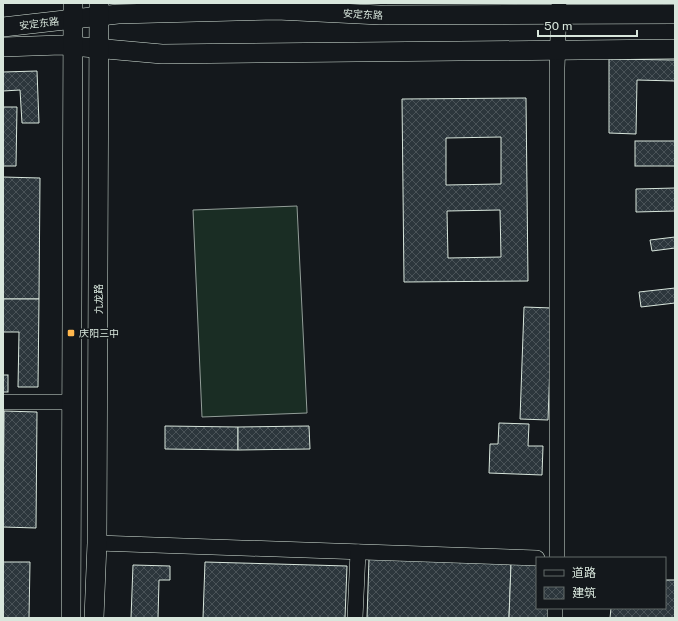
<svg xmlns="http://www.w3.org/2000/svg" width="678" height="621" font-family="'Public Sans','Noto Sans SC',sans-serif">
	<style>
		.pitch { fill: #1a2d24; stroke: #939e99 }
		.building { fill: url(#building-cross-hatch); stroke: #d8e6dc; fill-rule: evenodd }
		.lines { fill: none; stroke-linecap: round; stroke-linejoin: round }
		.minor-casing { stroke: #d8e6dc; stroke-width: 16 }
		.major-casing { stroke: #d8e6dc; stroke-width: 20 }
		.minor { stroke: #14181c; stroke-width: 15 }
		.major { stroke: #14181c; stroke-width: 19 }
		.poi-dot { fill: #ffb74d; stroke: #14181c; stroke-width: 1.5 }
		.labels { text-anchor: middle; stroke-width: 3; stroke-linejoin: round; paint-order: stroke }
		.street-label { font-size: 10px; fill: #d8e6dc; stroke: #14181c }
		.poi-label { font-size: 10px; fill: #d8e6dc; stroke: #14181c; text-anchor: start }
	</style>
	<defs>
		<pattern id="building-cross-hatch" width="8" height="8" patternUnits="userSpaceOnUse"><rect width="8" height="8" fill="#2c363c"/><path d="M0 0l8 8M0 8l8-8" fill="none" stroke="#4a5358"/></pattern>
	</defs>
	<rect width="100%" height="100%" fill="#14181c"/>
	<path class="pitch" d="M 297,206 L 307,413 L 202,417 L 193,210 Z"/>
	<g class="building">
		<path d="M 609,59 L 675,60 L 675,81 L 637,80 L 636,134 L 609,133 Z"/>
		<path d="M 37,71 L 39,123 L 22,123 L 20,90 L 3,91 L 3,72 Z"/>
		<path d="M 526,98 L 528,281 L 404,282 L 402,99 ZM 501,137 L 501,184 L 446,185 L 446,138 ZM 500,210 L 501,257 L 448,258 L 447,211 Z"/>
		<path d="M 3,107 L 17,107 L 16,166 L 3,166 Z"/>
		<rect x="635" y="141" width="40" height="25"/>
		<path d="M 3,177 L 40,178 L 39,299 L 3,299 Z"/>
		<path d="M 675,188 L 675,211 L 636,212 L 636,189 Z"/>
		<path d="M 675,237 L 675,248 L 652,251 L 650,240 Z"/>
		<path d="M 675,288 L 675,303 L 641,307 L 639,292 Z"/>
		<path d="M 3,299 L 39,299 L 38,387 L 18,387 L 19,332 L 3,332 Z"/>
		<path d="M 524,307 L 552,308 L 548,420 L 520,419 Z"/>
		<rect x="3" y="375" width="5" height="17"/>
		<path d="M 4,411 L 37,412 L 36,528 L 3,527 Z"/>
		<path d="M 499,423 L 529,424 L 528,446 L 543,446 L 542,475 L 489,473 L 490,444 L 498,444 Z"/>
		<path d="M 165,426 L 238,427 L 238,450 L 165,449 Z"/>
		<path d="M 309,426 L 310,449 L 238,450 L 238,427 Z"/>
		<path d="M 369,559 L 511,564 L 509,618 L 367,618 Z"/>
		<path d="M 3,562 L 30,562 L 29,618 L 3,618 Z"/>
		<path d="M 205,562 L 347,566 L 345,618 L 203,618 Z"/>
		<path d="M 511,564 L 537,565 L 537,608 L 549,608 L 549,618 L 509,618 Z"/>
		<path d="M 133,565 L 170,566 L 170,580 L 159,580 L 158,618 L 131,618 Z"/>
		<path d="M 665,580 L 675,580 L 675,618 L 610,618 L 611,608 L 665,608 Z"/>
	</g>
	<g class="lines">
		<g class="minor-casing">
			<g id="minor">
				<path d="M 3,402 L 71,402"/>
				<path d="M 97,543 L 537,558"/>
				<path d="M 557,558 L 557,68 L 559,3"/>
				<path d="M 355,618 L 358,552"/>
				<path d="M 555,618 L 555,608"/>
			</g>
		</g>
		<g class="major-casing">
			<g id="major">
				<path d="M 3,27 L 118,14 L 277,10 L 380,15 L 675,14"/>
				<path d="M 3,47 L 61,45 L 162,54 L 675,49"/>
				<path d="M 71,618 L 73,3"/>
				<path d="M 94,618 L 97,543 L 99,4"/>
			</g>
		</g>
		<use href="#minor" class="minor"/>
		<use href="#major" class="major"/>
	</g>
	<rect class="poi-dot" x="67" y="329" width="8" height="8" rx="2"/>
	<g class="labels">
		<g class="street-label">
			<text transform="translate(363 14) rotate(3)" y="4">安定东路</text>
			<text transform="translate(39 23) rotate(-7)" y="4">安定东路</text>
			<text transform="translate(98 299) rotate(-90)" y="4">九龙路</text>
		</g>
		<g class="poi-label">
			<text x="79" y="337">庆阳三中</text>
		</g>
	</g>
	<rect width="678" height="621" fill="none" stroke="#d8e6dc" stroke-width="8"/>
	<rect x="536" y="557" width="130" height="52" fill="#14181c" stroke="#626a69"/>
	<rect x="544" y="570" width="20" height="6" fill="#14181c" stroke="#626a69"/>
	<text x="572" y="577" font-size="12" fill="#d8e6dc">道路</text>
	<rect x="544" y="587" width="20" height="12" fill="url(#building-cross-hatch)" stroke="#626a69"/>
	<text x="572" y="597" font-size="12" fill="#d8e6dc">建筑</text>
	<path d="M538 30v6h99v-6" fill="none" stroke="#d8e6dc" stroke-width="2"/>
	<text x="544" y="30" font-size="12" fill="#d8e6dc" stroke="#14181c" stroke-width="3" paint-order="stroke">50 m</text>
</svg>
